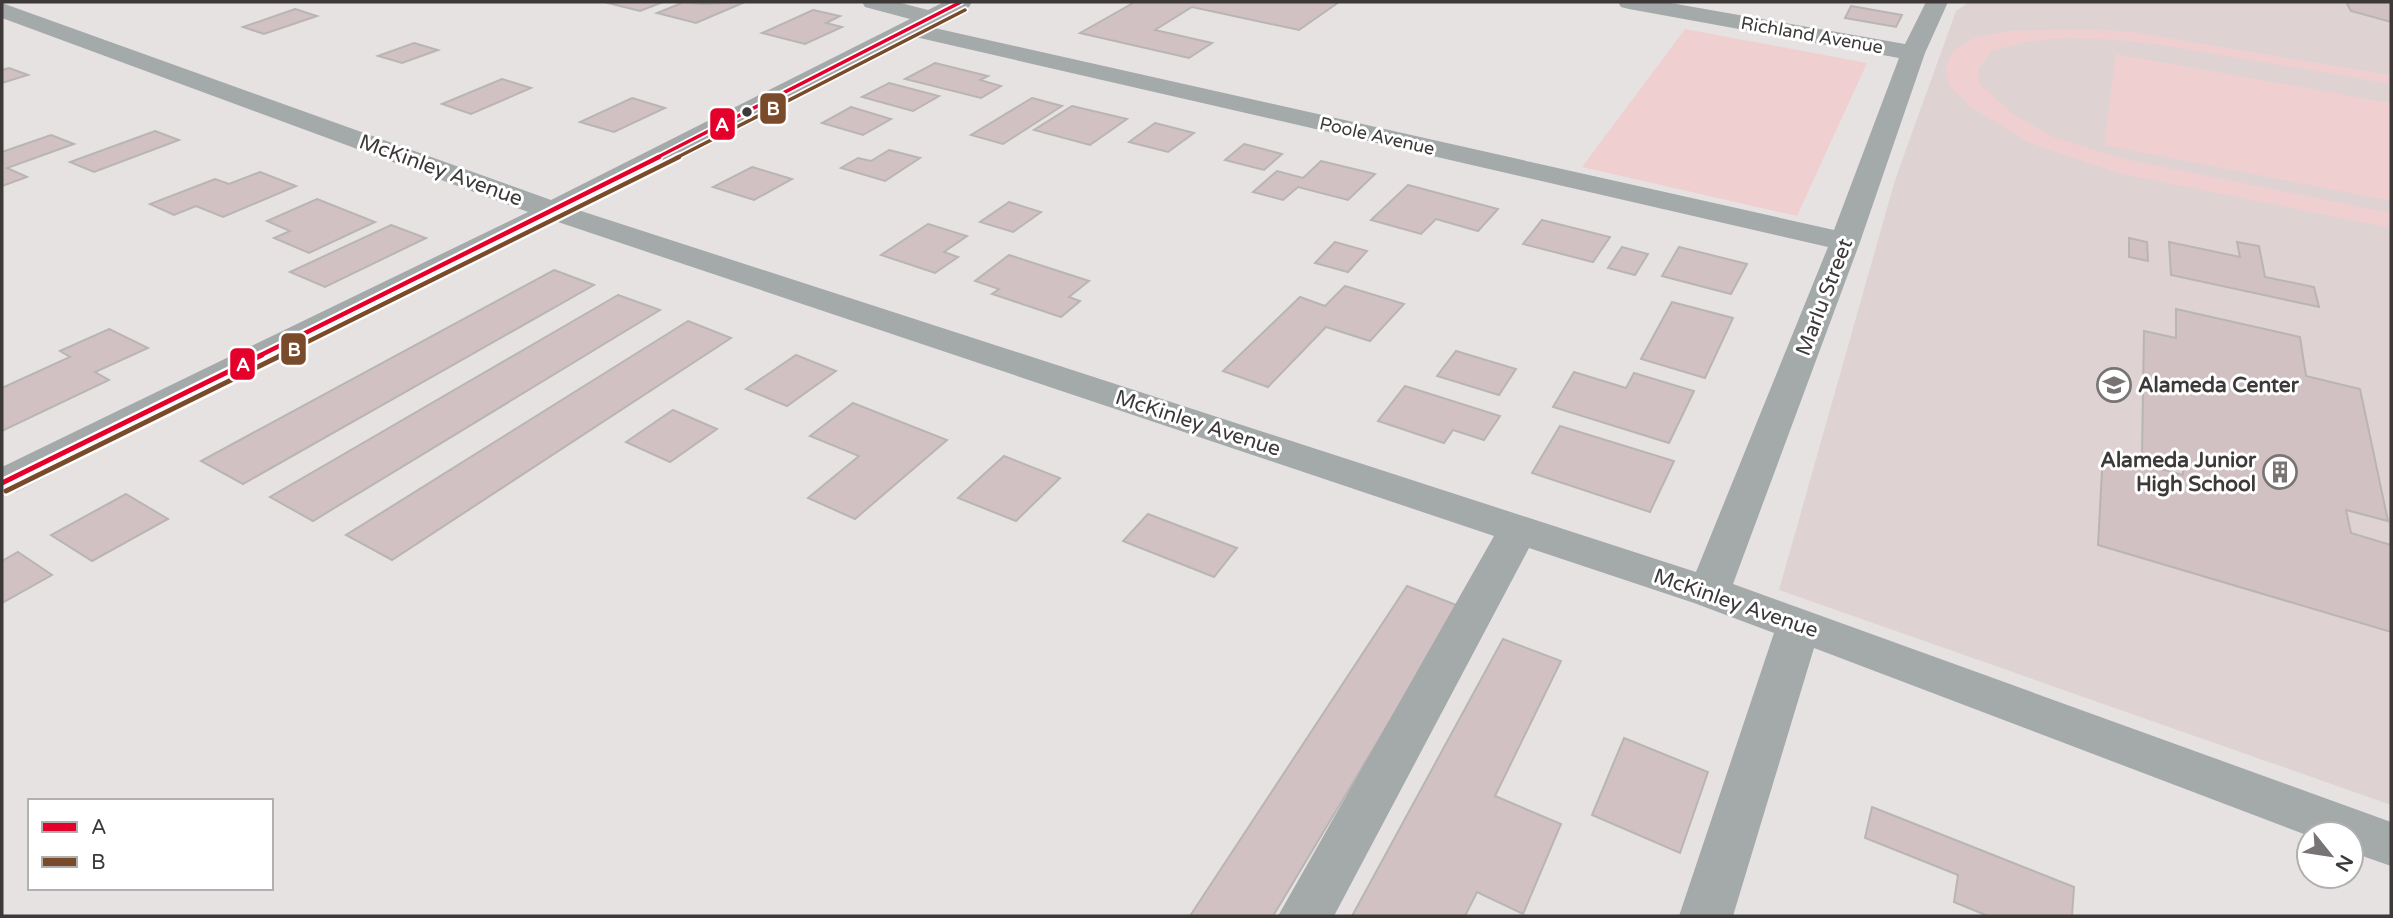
<svg xmlns="http://www.w3.org/2000/svg" width="2393" height="918" font-family="'Varela Round',sans-serif">
	<style>
		.built { fill: #ded2d2 }
		.green { fill: #efcfd0 }
		.building { fill: #d1c1c2; stroke: #b9b5b5; stroke-width: 2 }
		.lines { fill: none; stroke-linecap: round; stroke-linejoin: round }
		.minor { fill: #a4a9aa; fill-rule: evenodd }
		.bus-1-far2-casing { stroke: #fff; stroke-width: 7 }
		.bus-1-far1-casing { stroke: #fff; stroke-width: 9 }
		.bus-1-casing { stroke: #fff; stroke-width: 10 }
		.bus-2-far2-casing { stroke: #fff; stroke-width: 7 }
		.bus-2-far1-casing { stroke: #fff; stroke-width: 9 }
		.bus-2-casing { stroke: #fff; stroke-width: 10 }
		.bus-1-far2 { stroke: #e4002b; stroke-width: 3.5 }
		.bus-1-far1 { stroke: #e4002b; stroke-width: 4.5 }
		.bus-1 { stroke: #e4002b; stroke-width: 5 }
		.bus-2-far2 { stroke: #7a4b2a; stroke-width: 3.5 }
		.bus-2-far1 { stroke: #7a4b2a; stroke-width: 4.5 }
		.bus-2 { stroke: #7a4b2a; stroke-width: 5 }
		.bus-dot { fill: #3d3939; stroke: #fff; stroke-width: 2.5 }
		.labels { text-anchor: middle; stroke-width: 6; stroke-linejoin: round; paint-order: stroke }
		.far-street-label { font-size: 18px; fill: #3d3939; stroke: #fff }
		.street-label { font-size: 21px; fill: #3d3939; stroke: #fff }
		.poi-label { font-size: 21px; font-weight: bold; fill: #3d3939; stroke: #fff; text-anchor: start }
		.line-badge { stroke: #fff; stroke-width: 2.5 }
		.badge-label { font-size: 19px; text-anchor: middle; font-weight: bold; fill: #fff }
	</style>
	<rect width="100%" height="100%" fill="#e7e2e2"/>
	<path class="built" d="M 1969,2 L 2391,2 L 2391,805 L 1779,590 L 1895,180 L 1956,11 Z"/>
	<g class="green">
		<path d="M 1685,29 L 1867,63 L 1797,216 L 1582,167 Z"/>
		<path d="M 2083,29 L 2131,32 L 2391,75 L 2391,84 L 2159,45 L 2117,40 L 2067,38 L 2025,42 L 1992,51 L 1978,69 L 1979,83 L 2010,112 L 2053,137 L 2124,159 L 2391,213 L 2391,228 L 2117,173 L 2030,143 L 1972,108 L 1949,85 L 1946,65 L 1954,50 L 1976,37 L 2008,31 Z"/>
		<path d="M 2116,54 L 2391,103 L 2391,201 L 2104,145 Z"/>
	</g>
	<g class="building">
		<path d="M 604,2 L 663,2 L 640,11 Z"/>
		<path d="M 684,2 L 703,4 L 745,2 L 696,23 L 657,13 Z"/>
		<path d="M 1135,2 L 1339,2 L 1299,30 L 1192,7 L 1155,30 L 1212,43 L 1189,58 L 1080,33 Z"/>
		<path d="M 2346,2 L 2391,2 L 2391,22 L 2351,11 Z"/>
		<path d="M 1851,6 L 1902,15 L 1896,27 L 1845,18 Z"/>
		<path d="M 295,9 L 317,16 L 264,34 L 243,27 Z"/>
		<path d="M 813,10 L 840,16 L 826,23 L 842,27 L 805,44 L 762,33 Z"/>
		<path d="M 414,43 L 438,50 L 402,63 L 378,56 Z"/>
		<path d="M 935,63 L 988,76 L 980,80 L 1001,86 L 981,98 L 905,79 Z"/>
		<path d="M 9,68 L 28,75 L 2,83 L 2,70 Z"/>
		<path d="M 502,79 L 531,88 L 471,114 L 442,104 Z"/>
		<path d="M 889,83 L 939,96 L 913,111 L 862,97 Z"/>
		<path d="M 632,98 L 665,108 L 614,132 L 580,122 Z"/>
		<path d="M 1032,98 L 1062,106 L 1003,144 L 971,135 Z"/>
		<path d="M 1072,106 L 1127,119 L 1090,145 L 1034,130 Z"/>
		<path d="M 851,107 L 891,119 L 863,135 L 822,123 Z"/>
		<path d="M 1155,123 L 1194,133 L 1168,152 L 1129,142 Z"/>
		<path d="M 155,131 L 179,140 L 94,172 L 70,162 Z"/>
		<path d="M 51,135 L 74,144 L 7,168 L 27,177 L 2,186 L 2,152 Z"/>
		<path d="M 1244,144 L 1282,154 L 1264,170 L 1225,160 Z"/>
		<path d="M 889,150 L 920,158 L 885,181 L 841,168 L 858,158 L 871,161 Z"/>
		<path d="M 1321,161 L 1375,174 L 1348,200 L 1298,187 L 1283,200 L 1253,192 L 1277,171 L 1303,178 Z"/>
		<path d="M 752,167 L 792,179 L 754,200 L 713,187 Z"/>
		<path d="M 260,172 L 296,186 L 223,217 L 196,206 L 174,215 L 150,204 L 215,179 L 229,184 Z"/>
		<path d="M 1408,185 L 1498,209 L 1478,231 L 1436,219 L 1421,234 L 1371,220 Z"/>
		<path d="M 317,199 L 375,222 L 309,253 L 274,238 L 290,231 L 267,221 Z"/>
		<path d="M 1009,202 L 1041,212 L 1013,232 L 980,222 Z"/>
		<path d="M 1542,220 L 1610,237 L 1593,262 L 1523,244 Z"/>
		<path d="M 928,224 L 967,236 L 944,252 L 958,257 L 935,273 L 881,255 Z"/>
		<path d="M 391,225 L 426,238 L 325,287 L 290,272 Z"/>
		<path d="M 2129,238 L 2147,242 L 2148,261 L 2129,257 Z"/>
		<path d="M 1335,242 L 1367,251 L 1348,272 L 1315,263 Z"/>
		<path d="M 2169,242 L 2240,257 L 2237,242 L 2259,246 L 2265,277 L 2314,287 L 2319,307 L 2171,275 Z"/>
		<path d="M 1622,247 L 1648,254 L 1635,275 L 1608,268 Z"/>
		<path d="M 1679,247 L 1747,264 L 1731,294 L 1662,276 Z"/>
		<path d="M 1009,255 L 1089,281 L 1069,297 L 1080,301 L 1061,317 L 992,294 L 999,289 L 975,281 Z"/>
		<path d="M 554,270 L 594,285 L 243,484 L 201,461 Z"/>
		<path d="M 1345,286 L 1404,304 L 1370,341 L 1326,327 L 1268,387 L 1223,371 L 1300,297 L 1325,306 Z"/>
		<path d="M 618,295 L 660,310 L 313,521 L 270,497 Z"/>
		<path d="M 1672,302 L 1733,318 L 1705,378 L 1641,359 Z"/>
		<path d="M 2176,309 L 2300,337 L 2306,376 L 2360,389 L 2388,521 L 2346,510 L 2351,533 L 2391,545 L 2391,632 L 2098,545 L 2103,453 L 2183,475 L 2183,468 L 2142,457 L 2144,331 L 2176,338 Z"/>
		<path d="M 688,321 L 731,338 L 392,560 L 346,535 Z"/>
		<path d="M 109,329 L 148,348 L 95,372 L 109,380 L 2,431 L 2,388 L 70,357 L 60,351 Z"/>
		<path d="M 1456,351 L 1516,369 L 1499,395 L 1437,376 Z"/>
		<path d="M 796,355 L 836,371 L 787,406 L 746,389 Z"/>
		<path d="M 1574,372 L 1626,388 L 1634,373 L 1694,391 L 1669,443 L 1553,407 Z"/>
		<path d="M 1405,386 L 1500,416 L 1484,440 L 1453,430 L 1444,443 L 1378,421 Z"/>
		<path d="M 853,403 L 947,440 L 855,519 L 808,498 L 859,456 L 810,436 Z"/>
		<path d="M 673,410 L 717,429 L 670,462 L 626,442 Z"/>
		<path d="M 1560,426 L 1674,461 L 1650,512 L 1532,473 Z"/>
		<path d="M 1004,456 L 1060,478 L 1016,521 L 958,498 Z"/>
		<path d="M 126,494 L 168,519 L 92,561 L 51,535 Z"/>
		<path d="M 1148,514 L 1237,548 L 1214,577 L 1123,541 Z"/>
		<path d="M 18,552 L 52,575 L 2,603 L 2,561 Z"/>
		<path d="M 1407,586 L 1459,606 L 1273,916 L 1190,916 Z"/>
		<path d="M 1503,639 L 1561,661 L 1495,796 L 1561,824 L 1523,914 L 1477,892 L 1465,916 L 1352,916 Z"/>
		<path d="M 1624,738 L 1708,772 L 1680,853 L 1592,815 Z"/>
		<path d="M 1872,807 L 2074,887 L 2072,916 L 1988,916 L 1954,902 L 1958,875 L 1865,838 Z"/>
	</g>
	<g class="lines">
		<path class="minor" d="M 862,2 L 897,2 L 928,10 L 944,2 L 972,2 L 969,7 L 930,27 L 1834,230 L 1899,58 L 1629,9 L 1621,7 L 1618,2 L 1665,2 L 1905,44 L 1926,2 L 1948,2 L 1925,53 L 1860,242 L 1733,584 L 2391,822 L 2391,866 L 2351,852 L 2351,834 L 2309,836 L 1814,648 L 1733,916 L 1679,916 L 1774,633 L 1694,603 L 1529,548 L 1334,916 L 1278,916 L 1494,536 L 555,221 L 16,492 L 2,496 L 2,467 L 528,212 L 2,18 L 2,3 L 551,200 L 910,19 L 865,7 ZM 911,36 L 1828,247 L 1696,572 L 578,210 Z"/>
		<g class="bus-1-far2-casing">
			<path id="bus-1-far2" d="M 656,158 L 961,2"/>
		</g>
		<g class="bus-1-far1-casing">
			<path id="bus-1-far1" d="M 259,356 L 659,157"/>
		</g>
		<g class="bus-1-casing">
			<path id="bus-1" d="M 2,483 L 262,355"/>
		</g>
		<g class="bus-2-far2-casing">
			<path id="bus-2-far2" d="M 676,158 L 965,10"/>
		</g>
		<g class="bus-2-far1-casing">
			<path id="bus-2-far1" d="M 279,356 L 679,157"/>
		</g>
		<g class="bus-2-casing">
			<path id="bus-2" d="M 6,491 L 282,355"/>
		</g>
		<use href="#bus-1-far2" class="bus-1-far2"/>
		<use href="#bus-1-far1" class="bus-1-far1"/>
		<use href="#bus-1" class="bus-1"/>
		<use href="#bus-2-far2" class="bus-2-far2"/>
		<use href="#bus-2-far1" class="bus-2-far1"/>
		<use href="#bus-2" class="bus-2"/>
	</g>
	<defs>
		<g id="school-ring" transform="scale(1.75)"><circle r="9.5" fill="#fff" stroke="#787474" stroke-width="1.5"/><path d="M0-5L7-2L0 1L-7-2ZM-4 1L0 2.5L4 1V4Q0 6-4 4Z" fill="#787474"/></g>
		<g id="building-ring" transform="scale(1.75)"><circle r="9.5" fill="#fff" stroke="#787474" stroke-width="1.5"/><path d="M-4-6H4V6H1V3H-1V6H-4ZM-2.5-4.3h1.7v1.8h-1.7ZM.8-4.3h1.7v1.8H.8ZM-2.5-1h1.7V.8h-1.7ZM.8-1h1.7V.8H.8Z" fill="#787474"/></g>
	</defs>
	<g fill-rule="evenodd">
		<use href="#school-ring" x="2114" y="385"/>
		<use href="#building-ring" x="2280" y="472"/>
	</g>
	<circle class="bus-dot" cx="747" cy="112" r="6"/>
	<g class="labels">
		<g class="far-street-label">
			<text transform="translate(1812 35) rotate(10)" y="6">Richland Avenue</text>
			<text transform="translate(1377 136) rotate(13)" y="6">Poole Avenue</text>
		</g>
		<g class="street-label">
			<text transform="translate(441 170) rotate(20)" y="7">McKinley Avenue</text>
			<text transform="translate(1824 297) rotate(-69)" y="7">Marlu Street</text>
			<text transform="translate(1198 423) rotate(18)" y="7">McKinley Avenue</text>
			<text transform="translate(1736 603) rotate(19)" y="7">McKinley Avenue</text>
		</g>
		<g class="poi-label">
			<text x="2138" y="392">Alameda Center</text>
			<text x="2256" y="467" text-anchor="end">Alameda Junior<tspan x="2256" dy="24">High School</tspan></text>
		</g>
	</g>
	<g class="line-badge">
		<rect x="759" y="92" width="28" height="33" rx="7" fill="#7a4b2a"/>
		<rect x="709" y="107" width="27" height="34" rx="7" fill="#e4002b"/>
		<rect x="280" y="332" width="27" height="34" rx="7" fill="#7a4b2a"/>
		<rect x="229" y="347" width="27" height="34" rx="7" fill="#e4002b"/>
	</g>
	<g class="badge-label">
		<text x="773" y="115">B</text>
		<text x="722" y="131">A</text>
		<text x="294" y="356">B</text>
		<text x="243" y="371">A</text>
	</g>
	<rect width="2393" height="918" fill="none" stroke="#3d3939" stroke-width="7"/>
	<rect x="28" y="799" width="245" height="91" fill="#ffffff" stroke="#b1b0b0" stroke-width="2"/>
	<rect x="42" y="822" width="35" height="10" fill="#e4002b" stroke="#b1b0b0" stroke-width="2"/>
	<text x="91" y="834" font-size="21" fill="#3d3939">A</text>
	<rect x="42" y="857" width="35" height="10" fill="#7a4b2a" stroke="#b1b0b0" stroke-width="2"/>
	<text x="91" y="869" font-size="21" fill="#3d3939">B</text>
	<g transform="translate(2330 855) rotate(120)"><circle r="33" fill="#ffffff" stroke="#b1b0b0" stroke-width="2"/>
	<path d="M0-5L12 26L0 18L-12 26Z" fill="#787474"/>
	<text y="-10" font-size="19" font-weight="bold" text-anchor="middle" fill="#3d3939">N</text>
	</g>
</svg>
